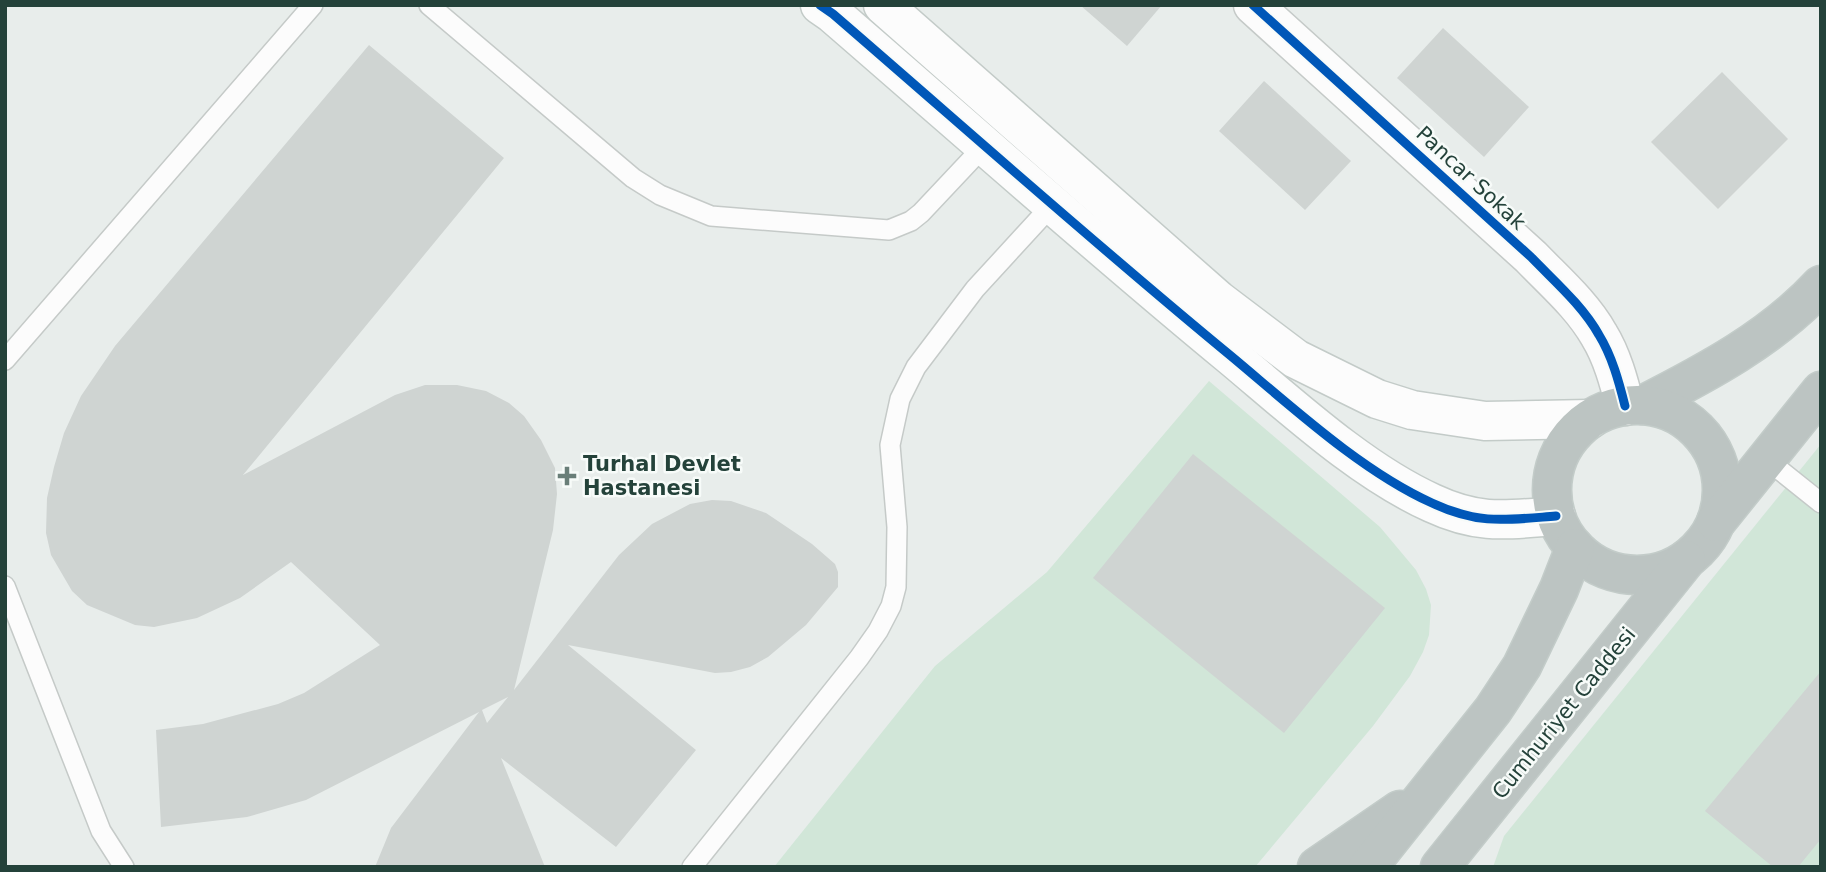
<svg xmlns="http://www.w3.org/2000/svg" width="1826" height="872" font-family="'DejaVu Sans',sans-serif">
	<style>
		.green { fill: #d1e6d8 }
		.building { fill: #cfd4d2; fill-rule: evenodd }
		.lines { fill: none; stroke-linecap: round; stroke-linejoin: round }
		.lane-casing { stroke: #c5cac8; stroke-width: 22 }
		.street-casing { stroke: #c5cac8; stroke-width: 41 }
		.secondary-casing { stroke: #c3cbc8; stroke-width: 41 }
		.highway-casing { stroke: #c3ccc9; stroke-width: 41 }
		.lane { stroke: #fcfcfc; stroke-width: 19 }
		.street { stroke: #fcfcfc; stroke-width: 38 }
		.secondary { stroke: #fcfcfc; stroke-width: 38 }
		.highway { stroke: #bcc4c2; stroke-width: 38 }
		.cycleway-casing { stroke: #f7fbf9; stroke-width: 13 }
		.cycleway { stroke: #0057b8; stroke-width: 9 }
		.poi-dot { fill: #697e78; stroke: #f7fbf9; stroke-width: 2.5 }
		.labels { text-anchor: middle; stroke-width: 5; stroke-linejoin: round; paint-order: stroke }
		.street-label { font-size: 21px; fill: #24423a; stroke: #f7fbf9 }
		.poi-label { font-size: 21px; font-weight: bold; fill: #24423a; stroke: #f7fbf9; text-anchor: start }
	</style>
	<rect width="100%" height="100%" fill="#e8edeb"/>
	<g class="green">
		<path d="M 1209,381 L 1380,527 L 1416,570 L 1426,589 L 1431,605 L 1429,635 L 1423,652 L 1410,676 L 1373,726 L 1255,867 L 774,867 L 935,666 L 1047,572 Z"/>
		<path d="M 1821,444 L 1821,867 L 1493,867 L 1504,836 Z"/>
	</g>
	<g class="building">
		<path d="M 1080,5 L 1162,5 L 1127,46 Z"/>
		<path d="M 1443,28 L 1529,107 L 1484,157 L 1397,78 Z"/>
		<path d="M 369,45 L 504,158 L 243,475 L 395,395 L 425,385 L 457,385 L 486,391 L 509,403 L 524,416 L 541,440 L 555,468 L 557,494 L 553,530 L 514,690 L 619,555 L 652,524 L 690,504 L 712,500 L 731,501 L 766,513 L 812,544 L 835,564 L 838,572 L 838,587 L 806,625 L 768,657 L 750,667 L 731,672 L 715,673 L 568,645 L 696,750 L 616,847 L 501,758 L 545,867 L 375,867 L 391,828 L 479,712 L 306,800 L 247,817 L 161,827 L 156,730 L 203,724 L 278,704 L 304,693 L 380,645 L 291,562 L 240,598 L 197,618 L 154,627 L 135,625 L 87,605 L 72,591 L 51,555 L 46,533 L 47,498 L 54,467 L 64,433 L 81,396 L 115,346 ZM 508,697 L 487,723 L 482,710 Z"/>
		<path d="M 1722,72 L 1788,139 L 1718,209 L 1651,142 Z"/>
		<path d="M 1264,81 L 1351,161 L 1305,210 L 1219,131 Z"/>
		<path d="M 1193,454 L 1385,608 L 1284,733 L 1093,578 Z"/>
		<path d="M 1821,671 L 1821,839 L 1798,867 L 1773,867 L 1705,811 Z"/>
	</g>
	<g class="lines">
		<g class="lane-casing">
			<g id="lane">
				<path d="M 429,5 L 633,178 L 660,195 L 711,216 L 889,230 L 911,221 L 921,213 L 985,145"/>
				<path d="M 5,360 L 313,5"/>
				<path d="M 1766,459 L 1821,503"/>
				<path d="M 5,586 L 101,831 L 124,867"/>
				<path d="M 692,867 L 859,658 L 878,631 L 891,606 L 896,587 L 897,527 L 890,445 L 900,399 L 916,367 L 975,289 L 1053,204"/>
			</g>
		</g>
		<g class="street-casing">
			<path id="street" d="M 1253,5 L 1531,257 C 1555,282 1582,305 1599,335 C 1612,356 1619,382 1625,406"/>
		</g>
		<g class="secondary-casing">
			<g id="secondary">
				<path d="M 820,5 L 833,14 C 965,128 1096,245 1231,356 C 1291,406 1361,471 1432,503 C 1479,525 1506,520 1556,516"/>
				<path d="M 883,5 L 1218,300 L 1296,359 L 1377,399 L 1412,410 L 1485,421 L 1590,419"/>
			</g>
		</g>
		<g class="highway-casing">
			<g id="highway">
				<path d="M 1643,405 C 1706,373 1772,338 1821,285"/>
				<circle cx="1637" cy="490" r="85"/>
				<path d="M 1716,522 L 1821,391"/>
				<path d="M 1317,867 L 1400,810"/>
				<path d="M 1368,867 L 1493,710 L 1522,666 L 1559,589 L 1575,548"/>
				<path d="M 1440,867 L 1686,560"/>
			</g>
		</g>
		<use href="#lane" class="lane"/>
		<use href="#street" class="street"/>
		<use href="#secondary" class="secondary"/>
		<use href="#highway" class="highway"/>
		<g class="cycleway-casing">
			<g id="cycleway">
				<path d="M 820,5 L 833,14 C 965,128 1096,245 1231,356 C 1291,406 1361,471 1432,503 C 1479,525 1506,520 1556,516"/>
				<path d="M 1253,5 L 1531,257 C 1555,282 1582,305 1599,335 C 1612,356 1619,382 1625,406"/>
			</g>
		</g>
		<use href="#cycleway" class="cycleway"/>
	</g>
	<path class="poi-dot" d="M563.5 465.5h7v7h7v7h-7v7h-7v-7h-7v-7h7z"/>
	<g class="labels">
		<g class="street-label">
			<text transform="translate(1471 178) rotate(43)" y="7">Pancar Sokak</text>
			<text transform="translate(1564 713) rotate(-51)" y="7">Cumhuriyet Caddesi</text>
		</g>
		<g class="poi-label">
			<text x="583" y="471">Turhal Devlet<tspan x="583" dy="24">Hastanesi</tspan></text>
		</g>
	</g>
	<rect width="1826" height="872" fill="none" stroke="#24423a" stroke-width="14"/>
</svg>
